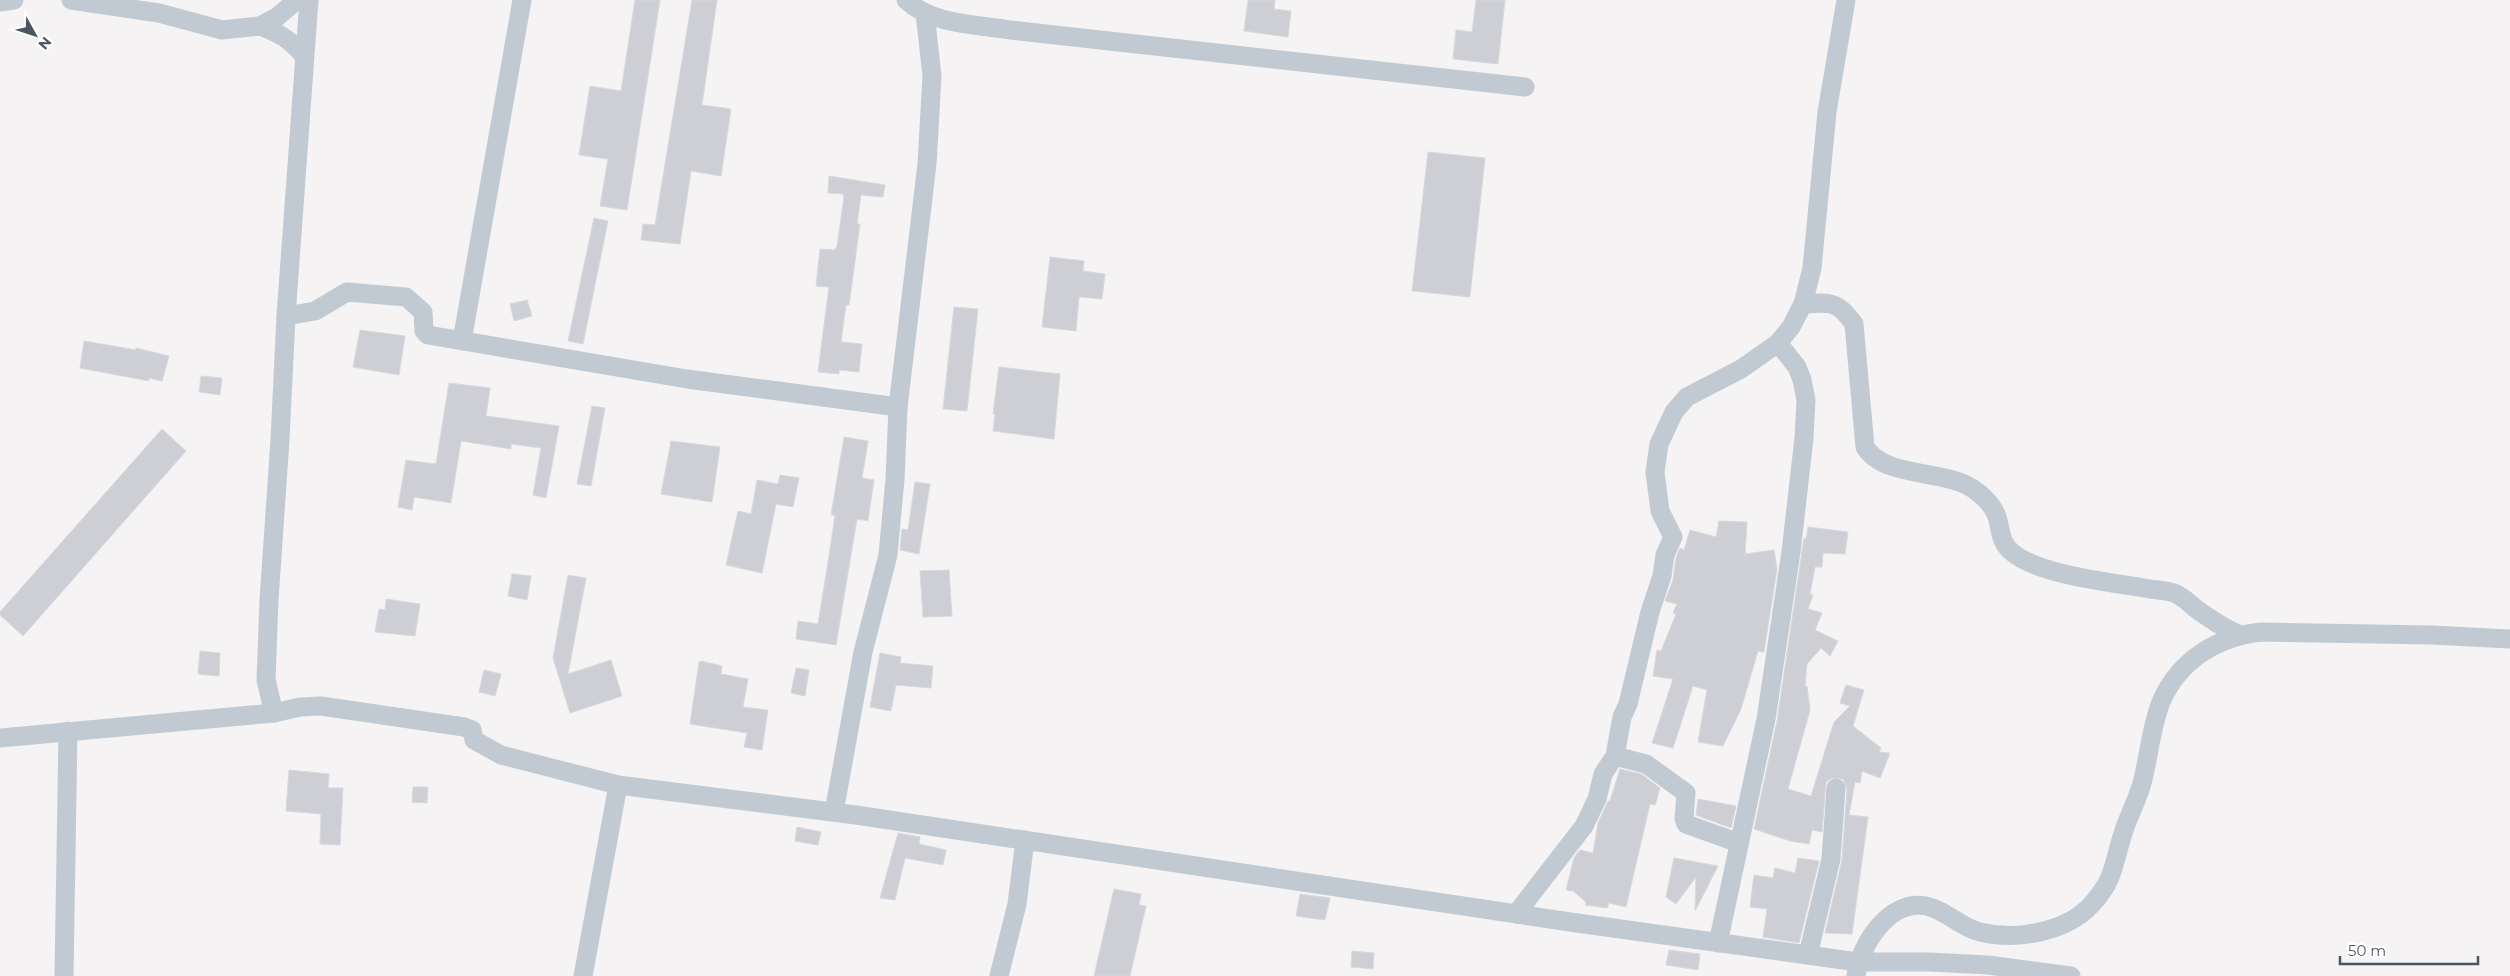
<svg xmlns="http://www.w3.org/2000/svg" width="2510" height="976" font-family="Montserrat,sans-serif">
	<style>
		.building { fill: #cdcfd5; stroke: #d7d9de }
		.lines { fill: none; stroke-linecap: round; stroke-linejoin: round }
		.minor { stroke: #c1cad2; stroke-width: 19 }
	</style>
	<rect width="100%" height="100%" fill="#f5f3f3"/>
	<g class="building">
		<path d="M 635,0 L 660,0 L 627,210 L 600,206 L 608,159 L 579,155 L 590,86 L 621,91 Z"/>
		<path d="M 692,0 L 717,0 L 702,105 L 731,109 L 721,176 L 691,171 L 680,244 L 641,240 L 643,224 L 655,225 Z"/>
		<path d="M 1248,0 L 1275,0 L 1274,9 L 1291,11 L 1288,37 L 1244,31 Z"/>
		<path d="M 1476,0 L 1505,0 L 1498,64 L 1453,59 L 1456,30 L 1472,32 Z"/>
		<path d="M 1428,152 L 1485,158 L 1470,297 L 1412,291 Z"/>
		<path d="M 829,176 L 885,185 L 883,197 L 861,195 L 857,224 L 860,224 L 851,291 L 849,305 L 846,305 L 841,342 L 862,344 L 859,372 L 839,370 L 839,374 L 818,372 L 829,287 L 816,286 L 820,249 L 835,250 L 837,246 L 844,197 L 843,194 L 828,193 Z"/>
		<path d="M 594,218 L 608,221 L 583,344 L 568,341 Z"/>
		<path d="M 1050,257 L 1084,261 L 1083,271 L 1105,274 L 1102,299 L 1079,297 L 1076,331 L 1042,327 Z"/>
		<path d="M 527,300 L 532,316 L 514,321 L 510,304 Z"/>
		<path d="M 954,307 L 978,309 L 967,411 L 943,409 Z"/>
		<path d="M 360,330 L 405,336 L 399,375 L 353,367 Z"/>
		<path d="M 84,341 L 136,350 L 136,348 L 169,356 L 162,381 L 149,378 L 149,381 L 80,368 Z"/>
		<path d="M 999,367 L 1060,374 L 1054,439 L 993,431 L 995,414 L 993,414 Z"/>
		<path d="M 201,376 L 222,378 L 220,395 L 199,392 Z"/>
		<path d="M 449,383 L 490,388 L 486,416 L 559,426 L 546,498 L 533,495 L 541,448 L 511,444 L 511,449 L 461,441 L 451,503 L 414,497 L 412,510 L 398,507 L 406,460 L 436,464 Z"/>
		<path d="M 592,406 L 605,408 L 591,486 L 577,484 Z"/>
		<path d="M 162,429 L 186,451 L 23,636 L 0,615 L 0,612 Z"/>
		<path d="M 844,437 L 868,441 L 862,478 L 874,480 L 868,521 L 857,519 L 836,645 L 796,639 L 798,621 L 818,624 L 829,556 L 835,515 L 831,515 Z"/>
		<path d="M 671,441 L 720,447 L 712,502 L 661,494 Z"/>
		<path d="M 780,475 L 799,478 L 793,507 L 776,504 L 762,573 L 726,565 L 738,511 L 751,514 L 757,480 L 778,484 Z"/>
		<path d="M 915,482 L 930,484 L 919,554 L 900,550 L 902,529 L 908,530 Z"/>
		<path d="M 1719,521 L 1747,522 L 1745,554 L 1774,550 L 1777,569 L 1764,652 L 1758,651 L 1741,709 L 1723,746 L 1698,742 L 1707,690 L 1693,686 L 1673,748 L 1652,743 L 1673,679 L 1653,676 L 1657,650 L 1661,651 L 1676,614 L 1673,613 L 1677,604 L 1665,601 L 1673,580 L 1676,558 L 1680,548 L 1684,550 L 1690,530 L 1716,537 Z"/>
		<path d="M 1808,527 L 1848,532 L 1845,554 L 1823,553 L 1822,567 L 1815,567 L 1810,594 L 1813,595 L 1808,609 L 1822,613 L 1815,630 L 1838,641 L 1830,656 L 1821,648 L 1807,664 L 1805,686 L 1807,686 L 1810,710 L 1788,789 L 1811,796 L 1834,722 L 1850,706 L 1840,703 L 1846,685 L 1864,690 L 1853,726 L 1881,748 L 1879,752 L 1890,753 L 1880,778 L 1862,771 L 1860,783 L 1855,782 L 1849,815 L 1868,817 L 1852,934 L 1825,933 L 1842,860 L 1847,789 L 1843,779 L 1832,778 L 1826,782 L 1822,832 L 1812,830 L 1809,844 L 1790,841 L 1754,829 L 1777,721 L 1804,538 L 1806,539 Z"/>
		<path d="M 949,570 L 952,616 L 923,617 L 920,571 Z"/>
		<path d="M 512,574 L 531,576 L 527,600 L 508,596 Z"/>
		<path d="M 568,575 L 586,578 L 568,674 L 611,660 L 622,696 L 570,713 L 553,658 Z"/>
		<path d="M 386,599 L 420,604 L 415,636 L 375,632 L 379,609 L 385,610 Z"/>
		<path d="M 200,651 L 220,653 L 219,676 L 198,674 Z"/>
		<path d="M 880,653 L 901,657 L 900,663 L 933,666 L 931,688 L 896,685 L 891,711 L 870,707 Z"/>
		<path d="M 701,661 L 722,666 L 721,674 L 748,679 L 743,707 L 768,710 L 762,750 L 744,747 L 747,733 L 690,724 L 699,662 Z"/>
		<path d="M 796,668 L 809,670 L 805,696 L 791,693 Z"/>
		<path d="M 484,670 L 501,674 L 495,696 L 479,692 Z"/>
		<path d="M 1620,769 L 1641,774 L 1660,788 L 1655,805 L 1650,804 L 1626,907 L 1609,903 L 1607,908 L 1585,905 L 1586,902 L 1573,891 L 1566,890 L 1574,858 L 1580,850 L 1593,853 L 1598,823 L 1608,801 L 1610,801 Z"/>
		<path d="M 289,770 L 329,774 L 328,788 L 343,788 L 340,845 L 320,844 L 321,814 L 286,811 Z"/>
		<path d="M 413,787 L 428,787 L 427,803 L 412,802 Z"/>
		<path d="M 1698,799 L 1736,806 L 1731,828 L 1696,815 Z"/>
		<path d="M 797,827 L 821,832 L 818,845 L 795,841 Z"/>
		<path d="M 898,833 L 920,837 L 919,844 L 946,850 L 943,865 L 905,858 L 895,900 L 880,898 Z"/>
		<path d="M 1674,858 L 1718,866 L 1695,911 L 1696,877 L 1676,904 L 1666,897 Z"/>
		<path d="M 1798,858 L 1819,861 L 1799,943 L 1763,937 L 1767,909 L 1750,907 L 1754,875 L 1773,878 L 1775,868 L 1795,873 Z"/>
		<path d="M 1114,889 L 1141,894 L 1139,905 L 1146,906 L 1130,976 L 1094,976 Z"/>
		<path d="M 1300,894 L 1330,898 L 1325,920 L 1296,916 Z"/>
		<path d="M 1669,950 L 1700,954 L 1698,970 L 1666,965 Z"/>
		<path d="M 1352,951 L 1374,953 L 1373,969 L 1351,967 Z"/>
	</g>
	<g class="lines">
		<g class="minor">
			<path d="M 71,0 L 159,13 L 222,30 L 260,26 L 277,17 L 297,0"/>
			<path d="M 906,0 C 933,25 975,24 1010,30 L 1525,87"/>
			<path d="M 0,2 L 14,0"/>
			<path d="M 260,26 C 279,33 291,40 304,56"/>
			<path d="M 1803,304 C 1830,302 1838,301 1854,324 L 1865,447 C 1882,475 1933,471 1962,483 C 1977,489 1994,504 1998,520 C 2001,533 2001,544 2013,553 C 2040,575 2109,582 2144,588 C 2154,590 2165,590 2174,593 C 2183,596 2191,605 2199,611 C 2212,620 2226,630 2241,635"/>
			<path d="M 286,316 L 315,311 L 347,292 L 406,297 L 423,312 L 424,331 L 428,335 L 687,379 L 898,407"/>
			<path d="M 462,341 L 522,0"/>
			<path d="M 274,713 L 266,680 L 269,600 L 280,440 L 286,316 L 309,0"/>
			<path d="M 0,738 L 274,713 L 300,707 L 321,706 L 464,727 L 472,730 L 474,740 L 501,755 L 618,785 L 856,815 L 1570,922 L 1858,962 L 1930,962 L 1988,965 L 2071,976"/>
			<path d="M 1615,756 L 1646,764 L 1686,793 L 1684,819 L 1686,824 L 1739,843"/>
			<path d="M 834,812 L 863,652 L 888,555 L 895,479 L 898,407 L 927,164 L 932,76 L 925,13"/>
			<path d="M 1516,914 L 1584,826 L 1597,799 L 1603,774 L 1615,756 L 1622,717 L 1628,704 L 1650,612 L 1662,576 L 1665,555 L 1673,537 L 1660,511 L 1655,472 L 1659,444 L 1674,412 L 1687,397 L 1741,369 L 1778,343 L 1791,327 L 1803,304 L 1812,268 L 1827,112 L 1846,0"/>
			<path d="M 1718,943 L 1766,719 L 1791,552 L 1804,438 L 1806,400 L 1802,380 L 1797,367 L 1778,343"/>
			<path d="M 1808,955 L 1831,859 L 1836,788"/>
			<path d="M 64,976 L 68,731"/>
			<path d="M 583,976 L 618,785"/>
			<path d="M 999,976 L 1017,904 L 1025,840"/>
			<path d="M 1856,976 C 1860,945 1889,899 1926,906 C 1946,910 1961,928 1980,932 C 2016,941 2067,932 2092,904 C 2113,881 2113,867 2121,840 C 2126,820 2137,802 2142,783 C 2149,757 2151,727 2161,702 C 2179,660 2217,637 2261,632 L 2432,635 L 2510,639"/>
		</g>
	</g>
	<g transform="translate(35 35) rotate(130)" stroke="#ffffff" stroke-width="4" paint-order="stroke">
	<path d="M0-4L9 19L0 12L-9 19Z" fill="#4a5661"/>
	<text y="-8" font-size="14" font-weight="bold" text-anchor="middle" fill="#4a5661">N</text>
	</g>
	<path d="M2340 956v8h138v-8" fill="none" stroke="#4a5661" stroke-width="2.5"/>
	<text x="2348" y="956" font-size="15" fill="#4a5661" stroke="#ffffff" stroke-width="4" paint-order="stroke">50 m</text>
</svg>
